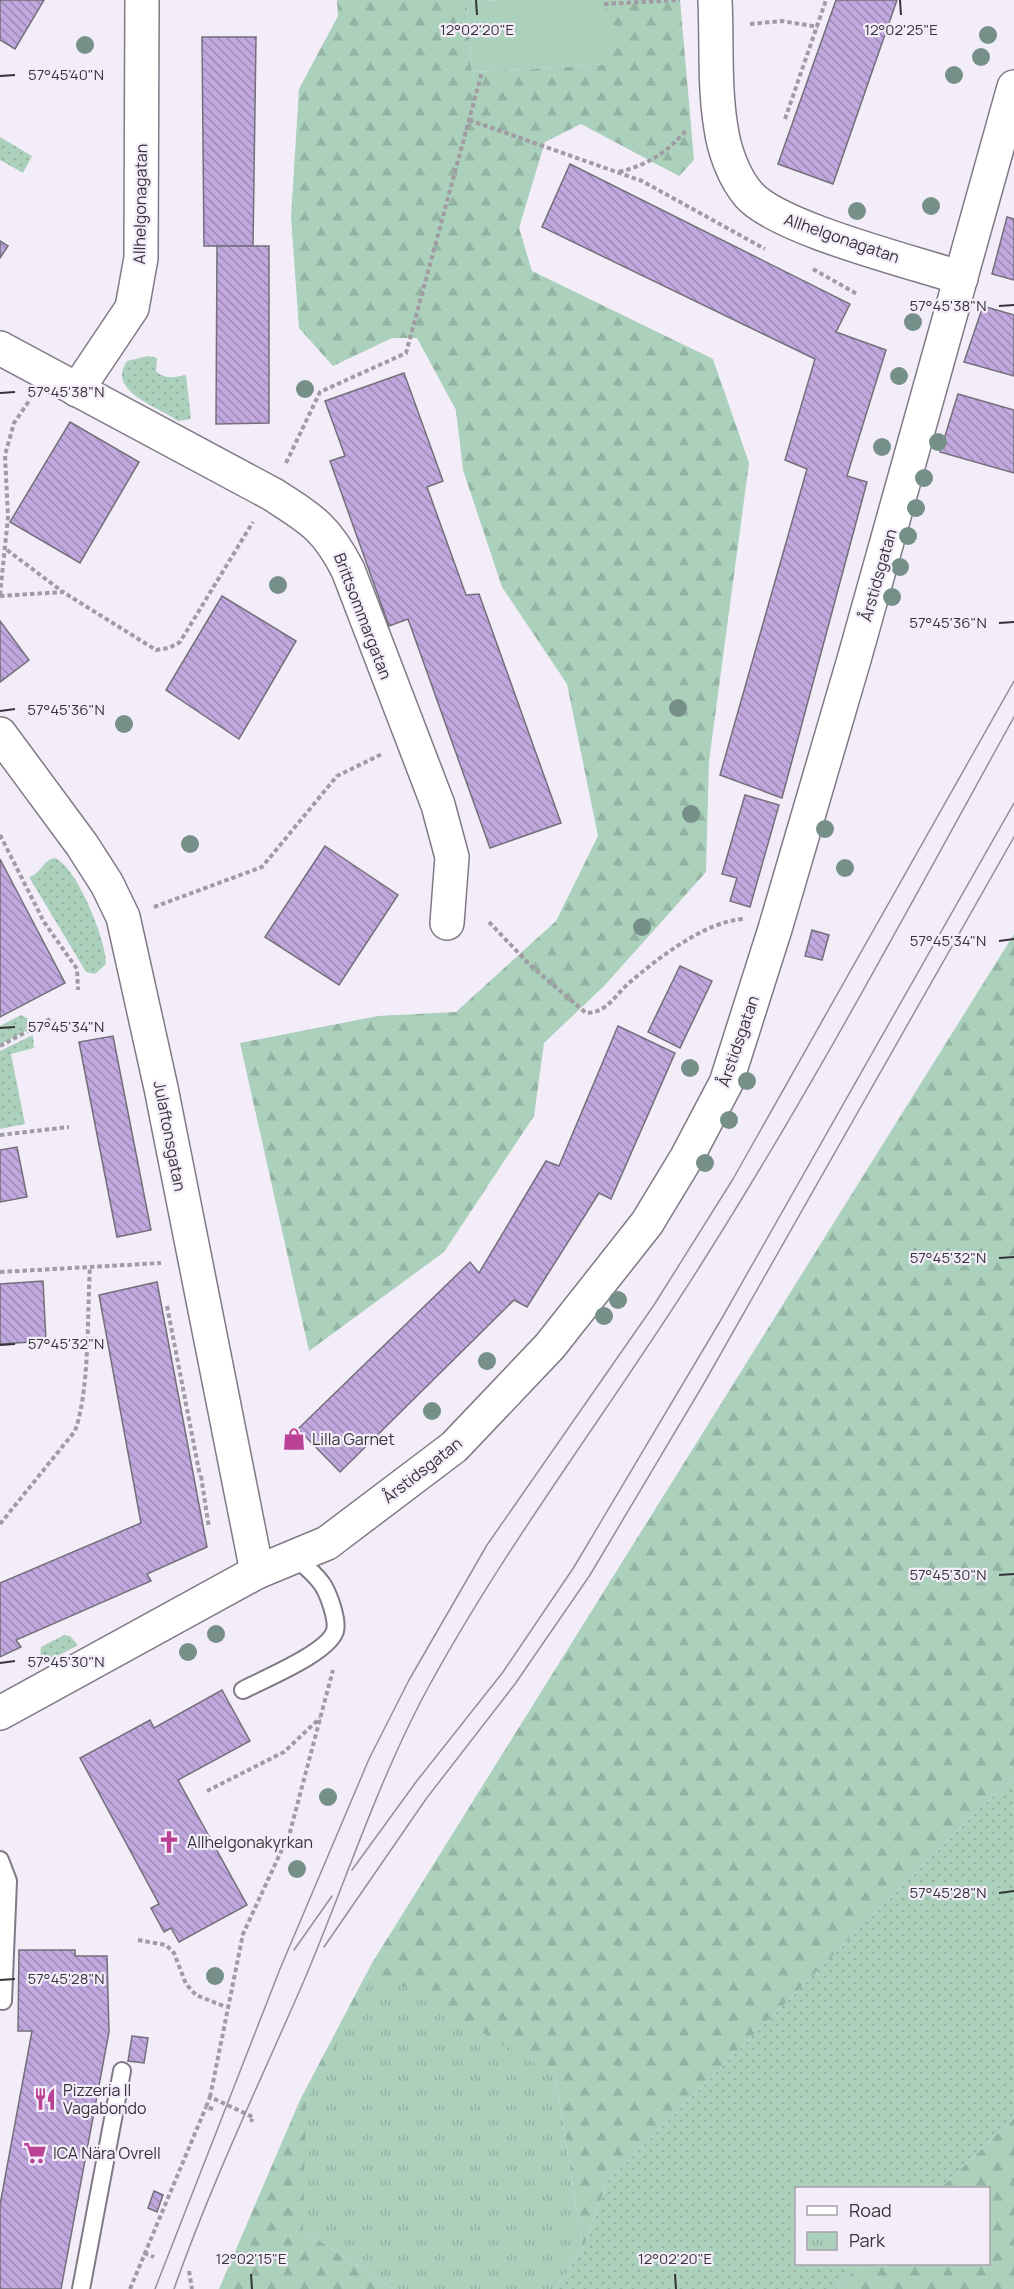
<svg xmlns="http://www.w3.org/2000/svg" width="1014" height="2289" font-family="Manrope,sans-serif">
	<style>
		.grass { fill: url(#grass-dots) }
		.forest { fill: url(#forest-firs) }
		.park { fill: url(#park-tufts) }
		.pitch { fill: #abd0bb }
		.building { fill: url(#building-back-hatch); stroke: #746f7a; stroke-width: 1.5 }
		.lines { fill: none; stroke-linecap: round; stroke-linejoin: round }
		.service-casing { stroke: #7f7a85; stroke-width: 20 }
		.minor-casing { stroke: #7f7a85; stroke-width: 36 }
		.path { stroke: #a09ba5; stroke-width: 4; stroke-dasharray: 4.5 3; stroke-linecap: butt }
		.service { stroke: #fff; stroke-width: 16 }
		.minor { stroke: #fff; stroke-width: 33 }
		.tram { stroke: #938f98; stroke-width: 1.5 }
		.tree { fill: #769089 }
		.ticks { fill: none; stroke: #363439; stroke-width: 2 }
		.labels { text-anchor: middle; stroke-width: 4.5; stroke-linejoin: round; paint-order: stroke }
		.street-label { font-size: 16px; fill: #363439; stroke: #f3edfa }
		.poi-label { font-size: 16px; fill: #363439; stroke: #f3edfa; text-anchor: start }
		.ticks-label { font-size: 15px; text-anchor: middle; fill: #363439; stroke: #f3edfa; stroke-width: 4.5; stroke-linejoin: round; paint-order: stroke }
	</style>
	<defs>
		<pattern id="grass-dots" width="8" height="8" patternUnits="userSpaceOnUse" patternTransform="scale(1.5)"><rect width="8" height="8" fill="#abd0bb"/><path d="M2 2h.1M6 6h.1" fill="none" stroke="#94b3a2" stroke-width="1.8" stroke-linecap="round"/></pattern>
		<pattern id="forest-firs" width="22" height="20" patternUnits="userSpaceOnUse" patternTransform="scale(1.5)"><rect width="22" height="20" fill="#abd0bb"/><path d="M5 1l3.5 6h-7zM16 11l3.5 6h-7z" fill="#94b3a2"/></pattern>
		<pattern id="park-tufts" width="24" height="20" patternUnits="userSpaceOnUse" patternTransform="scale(1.5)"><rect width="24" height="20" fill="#abd0bb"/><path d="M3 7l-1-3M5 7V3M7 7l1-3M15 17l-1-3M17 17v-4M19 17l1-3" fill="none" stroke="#94b3a2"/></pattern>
		<pattern id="building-back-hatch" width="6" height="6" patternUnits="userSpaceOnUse" patternTransform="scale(1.5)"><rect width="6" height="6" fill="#c1a8de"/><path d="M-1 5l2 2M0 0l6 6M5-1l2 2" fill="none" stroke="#9e8ab5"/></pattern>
	</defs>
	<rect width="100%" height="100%" fill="#f3edfa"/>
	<g class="grass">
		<path d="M 0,137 L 32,156 L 23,173 L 0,160 Z"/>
		<path d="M 148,356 L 157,358 L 156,371 C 165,380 174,377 186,375 L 191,419 L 178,421 C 162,408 105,392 127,361 Z"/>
		<path d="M 54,858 C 76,864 107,942 106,964 L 95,974 L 86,972 L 29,877 C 42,873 42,861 54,858 Z"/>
		<path d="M 21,1015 L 27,1018 L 31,1028 L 0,1045 L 0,1026 Z"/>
		<path d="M 33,1035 L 34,1048 L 11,1054 L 25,1124 L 0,1129 L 0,1051 Z"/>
		<path d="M 64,1635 L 70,1636 L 78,1645 L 36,1668 L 40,1658 L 41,1647 Z"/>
		<path d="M 1014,1778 L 1014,2118 L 941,2188 L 796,2188 L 796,2264 L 862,2264 L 835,2289 L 555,2289 L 583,2249 L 607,2182 L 981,1807 Z"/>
	</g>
	<g class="forest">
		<path d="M 337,0 L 500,0 L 467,2 L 472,72 L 608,64 L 604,0 L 680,0 L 694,160 L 679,176 L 581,124 L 545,142 L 519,228 L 532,271 L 713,359 L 749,463 L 709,761 L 706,872 L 604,986 L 544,1043 L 534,1116 L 444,1252 L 309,1351 L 240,1043 L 378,1016 L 456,1012 L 556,921 L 598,836 L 567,684 L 502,587 L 463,470 L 456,410 L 417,338 L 392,338 L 333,366 L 299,328 L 291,217 L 299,89 L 338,16 Z"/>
		<path d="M 1014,934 L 1014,1778 L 981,1807 L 607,2182 L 583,2249 L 555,2075 L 303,2230 L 393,2289 L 219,2289 L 300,2100 L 372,1963 Z"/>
		<path d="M 1014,2118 L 1014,2289 L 835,2289 L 862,2264 L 988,2264 L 988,2188 L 941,2188 Z"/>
	</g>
	<path class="park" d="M 377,1971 L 555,2075 L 583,2249 L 555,2289 L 393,2289 L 303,2230 L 306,2101 Z"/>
	<path class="pitch" d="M 500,0 L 604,0 L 609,64 L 472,72 L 467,2 Z"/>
	<g class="building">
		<path d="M 0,0 L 44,0 L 15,49 L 0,40 Z"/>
		<path d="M 836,0 L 897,0 L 833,184 L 778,164 Z"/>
		<path d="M 202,37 L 256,37 L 253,246 L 204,246 Z"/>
		<path d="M 570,164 L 850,304 L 836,332 L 886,350 L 847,476 L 867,482 L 782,798 L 720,775 L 807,469 L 785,460 L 815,359 L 542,227 Z"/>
		<path d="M 1007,217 L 1014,219 L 1014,280 L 992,274 Z"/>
		<path d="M 0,241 L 8,246 L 0,258 Z"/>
		<path d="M 217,246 L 269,246 L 269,423 L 216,424 Z"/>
		<path d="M 983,306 L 1014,315 L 1014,376 L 964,362 Z"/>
		<path d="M 404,373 L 443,481 L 427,487 L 466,595 L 479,594 L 561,823 L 490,848 L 408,619 L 389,626 L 330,461 L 345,456 L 325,401 Z"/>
		<path d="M 958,394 L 1014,410 L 1014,473 L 940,452 Z"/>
		<path d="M 70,422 L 139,462 L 80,563 L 10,522 Z"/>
		<path d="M 222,596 L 296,641 L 239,739 L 166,690 Z"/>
		<path d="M 0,621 L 29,660 L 0,682 Z"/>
		<path d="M 745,795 L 779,805 L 750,907 L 730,901 L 737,878 L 722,874 Z"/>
		<path d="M 325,846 L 398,895 L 339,985 L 265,937 Z"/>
		<path d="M 0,859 L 65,983 L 0,1017 Z"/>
		<path d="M 812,930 L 829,935 L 822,960 L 805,956 Z"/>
		<path d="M 680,966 L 712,981 L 680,1048 L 648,1032 Z"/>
		<path d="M 618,1026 L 675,1053 L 611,1199 L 599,1193 L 527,1307 L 514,1300 L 340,1472 L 298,1429 L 470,1262 L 479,1273 L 546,1161 L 559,1166 Z"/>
		<path d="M 113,1036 L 151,1230 L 117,1237 L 79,1042 Z"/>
		<path d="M 17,1147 L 27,1197 L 0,1202 L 0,1150 Z"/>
		<path d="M 43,1281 L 46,1341 L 0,1344 L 0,1284 Z"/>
		<path d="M 157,1282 L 207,1547 L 147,1574 L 151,1581 L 16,1640 L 21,1647 L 0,1657 L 0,1583 L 141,1523 L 99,1295 Z"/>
		<path d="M 222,1690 L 250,1741 L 178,1780 L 247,1905 L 179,1942 L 171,1928 L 164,1932 L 151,1908 L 159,1904 L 80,1758 L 150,1720 L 154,1728 Z"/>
		<path d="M 19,1950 L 75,1950 L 75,1956 L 107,1956 L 109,2032 L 61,2289 L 0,2289 L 0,2205 L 32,2031 L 18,2031 Z"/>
		<path d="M 132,2036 L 148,2038 L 144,2063 L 128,2061 Z"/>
		<path d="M 154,2191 L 163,2195 L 157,2212 L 148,2208 Z"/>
	</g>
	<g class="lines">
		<g class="service-casing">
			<g id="service">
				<path d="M 243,1690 C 264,1679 328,1653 335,1631 C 338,1620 329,1596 324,1587 C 318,1576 304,1566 295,1556"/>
				<path d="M 0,1860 L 8,1881 L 3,2001"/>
				<path d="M 81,2289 L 122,2071"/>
			</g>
		</g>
		<g class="minor-casing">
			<g id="minor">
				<path d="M 715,0 C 717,42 714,87 721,128 C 724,150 734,178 749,195 C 779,229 913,262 961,278"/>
				<path d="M 0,348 L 272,494 C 311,519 326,527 348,570 L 438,805 L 452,857 L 447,923"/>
				<path d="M 77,390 L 132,308 L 141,258 L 142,0"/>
				<path d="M 0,734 L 82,845 L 107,884 L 123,917 L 161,1088 L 257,1572"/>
				<path d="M 0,1713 L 257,1572 L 327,1543 L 454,1447 L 550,1346 L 647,1223 L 687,1157 L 726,1083 L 775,929 L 855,656 L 1014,87"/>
			</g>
		</g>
		<g class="path">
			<path d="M 604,4 L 680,0"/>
			<path d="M 750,24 L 782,21 L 818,27"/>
			<path d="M 785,119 L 826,0"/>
			<path d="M 469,120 L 642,181 L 765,249"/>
			<path d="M 619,172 C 649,164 667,153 687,129"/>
			<path d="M 813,269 L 857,294"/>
			<path d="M 286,463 L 320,392 L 406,353 L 482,72"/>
			<path d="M 7,550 L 63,592"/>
			<path d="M 0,595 L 8,517 L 5,455 L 14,423 L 29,401"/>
			<path d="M 0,596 L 63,592 L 156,650 L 169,648 L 180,642 L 253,522"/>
			<path d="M 0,835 L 44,922 L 77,969 L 78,990"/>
			<path d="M 154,907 L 262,867 L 337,776 L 382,754"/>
			<path d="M 489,922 L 530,965 L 586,1013 C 607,1013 615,995 629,983 C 658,958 707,920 745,919"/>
			<path d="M 0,1046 L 52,1018"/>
			<path d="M 0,1135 L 69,1127"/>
			<path d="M 0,1272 L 161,1263"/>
			<path d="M 167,1306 L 200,1476"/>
			<path d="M 201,1476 L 209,1528"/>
			<path d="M 0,1524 L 75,1431 C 90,1389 87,1314 90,1267"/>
			<path d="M 207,1791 L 284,1752 L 320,1718"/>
			<path d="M 138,1940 L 166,1945 L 174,1953 L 186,1984 L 196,1995 L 226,2007"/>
			<path d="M 210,2097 L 243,1934 L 290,1832 L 333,1670"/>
			<path d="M 213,2109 L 206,2107 L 210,2097 L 253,2117 L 251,2122"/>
			<path d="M 144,2253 L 154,2257"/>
			<path d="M 189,2271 L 192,2289"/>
			<path d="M 130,2289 L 206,2107"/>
		</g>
		<use href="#service" class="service"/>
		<use href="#minor" class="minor"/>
		<g class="tram">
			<path d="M 352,1870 L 416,1782 L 503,1672 L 574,1567 L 722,1318 L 1014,803"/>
			<path d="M 324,1947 L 426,1799 L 515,1684 L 590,1575 L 703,1385 L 1014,837"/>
			<path d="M 294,1950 L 332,1896"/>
			<path d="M 155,2289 L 280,1969 L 369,1759 L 409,1680 L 487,1545 L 654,1305 L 733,1179 L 1014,681"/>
			<path d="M 174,2289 C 211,2184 259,2084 303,1983 C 343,1889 374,1792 421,1701 C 503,1547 610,1410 702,1263 C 814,1086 913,900 1014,717"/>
		</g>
	</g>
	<g class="tree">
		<circle cx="988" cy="35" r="9"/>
		<circle cx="85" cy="45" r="9"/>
		<circle cx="981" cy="57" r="9"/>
		<circle cx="954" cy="75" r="9"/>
		<circle cx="931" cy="206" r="9"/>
		<circle cx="857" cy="211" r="9"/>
		<circle cx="913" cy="322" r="9"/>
		<circle cx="899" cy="376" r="9"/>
		<circle cx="305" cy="389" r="9"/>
		<circle cx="938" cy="442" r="9"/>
		<circle cx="882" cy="447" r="9"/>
		<circle cx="924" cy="478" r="9"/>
		<circle cx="916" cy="508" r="9"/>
		<circle cx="908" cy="536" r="9"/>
		<circle cx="900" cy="567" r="9"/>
		<circle cx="278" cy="585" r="9"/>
		<circle cx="892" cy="597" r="9"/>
		<circle cx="678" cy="708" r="9"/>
		<circle cx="124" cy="724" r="9"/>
		<circle cx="691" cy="814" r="9"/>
		<circle cx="825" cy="829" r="9"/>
		<circle cx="190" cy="844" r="9"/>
		<circle cx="845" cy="868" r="9"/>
		<circle cx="642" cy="927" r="9"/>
		<circle cx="690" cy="1068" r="9"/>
		<circle cx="747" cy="1081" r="9"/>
		<circle cx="729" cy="1120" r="9"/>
		<circle cx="705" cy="1163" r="9"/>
		<circle cx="618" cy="1300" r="9"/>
		<circle cx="604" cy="1316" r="9"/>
		<circle cx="487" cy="1361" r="9"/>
		<circle cx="432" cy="1411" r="9"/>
		<circle cx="216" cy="1634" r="9"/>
		<circle cx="188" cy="1652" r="9"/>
		<circle cx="328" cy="1797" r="9"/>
		<circle cx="297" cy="1869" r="9"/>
		<circle cx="215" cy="1976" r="9"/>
	</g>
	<path class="ticks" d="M 476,0 L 477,15M 900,0 L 901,15M 0,76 L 15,75M 999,306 L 1014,305M 0,393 L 15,392M 999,623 L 1014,622M 0,711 L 15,709M 999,941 L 1014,939M 0,1028 L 15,1027M 999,1258 L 1014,1257M 0,1345 L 15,1344M 999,1575 L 1014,1574M 0,1663 L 15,1661M 999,1893 L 1014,1891M 0,1980 L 15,1979M 251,2274 L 252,2289M 675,2274 L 676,2289"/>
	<defs>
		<g id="shop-bare" transform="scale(1.8)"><path d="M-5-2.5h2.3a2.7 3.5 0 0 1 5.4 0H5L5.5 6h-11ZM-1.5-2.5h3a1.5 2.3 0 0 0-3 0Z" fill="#ba4194" stroke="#f3edfa" stroke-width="2.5" paint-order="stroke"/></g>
		<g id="church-bare" transform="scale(1.8)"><path d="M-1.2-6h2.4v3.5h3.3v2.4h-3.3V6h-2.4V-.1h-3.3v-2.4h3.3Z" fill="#ba4194" stroke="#f3edfa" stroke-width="2.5" paint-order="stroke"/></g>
		<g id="restaurant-bare" transform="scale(1.8)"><path d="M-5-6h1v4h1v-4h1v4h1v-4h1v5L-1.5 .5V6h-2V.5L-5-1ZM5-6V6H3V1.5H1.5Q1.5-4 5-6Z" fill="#ba4194" stroke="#f3edfa" stroke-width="2.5" paint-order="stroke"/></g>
		<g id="supermarket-bare" transform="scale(1.8)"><path d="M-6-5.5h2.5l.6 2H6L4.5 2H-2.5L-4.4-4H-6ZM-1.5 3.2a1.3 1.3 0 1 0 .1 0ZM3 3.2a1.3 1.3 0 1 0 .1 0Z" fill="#ba4194" stroke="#f3edfa" stroke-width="2.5" paint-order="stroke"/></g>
	</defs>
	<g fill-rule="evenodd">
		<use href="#shop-bare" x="294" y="1439"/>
		<use href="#church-bare" x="169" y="1842"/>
		<use href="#restaurant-bare" x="45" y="2099"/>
		<use href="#supermarket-bare" x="35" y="2153"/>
	</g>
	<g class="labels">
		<g class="street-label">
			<text transform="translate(140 204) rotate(-89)" y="6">Allhelgonagatan</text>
			<text transform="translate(842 238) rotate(19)" y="6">Allhelgonagatan</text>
			<text transform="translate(878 575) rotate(-74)" y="6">Årstidsgatan</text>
			<text transform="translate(363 616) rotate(69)" y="6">Brittsommargatan</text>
			<text transform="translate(738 1041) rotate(-71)" y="6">Årstidsgatan</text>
			<text transform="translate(170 1136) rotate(79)" y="6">Julaftonsgatan</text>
			<text transform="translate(422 1470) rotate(-38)" y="6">Årstidsgatan</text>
		</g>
		<g class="poi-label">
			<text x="312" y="1445">Lilla Garnet</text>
			<text x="187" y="1848">Allhelgonakyrkan</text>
			<text x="63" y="2096">Pizzeria Il<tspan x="63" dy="18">Vagabondo</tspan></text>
			<text x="53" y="2159">ICA Nära Ovrell</text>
		</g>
	</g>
	<g class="ticks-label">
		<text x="477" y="35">12°02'20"E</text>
		<text x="901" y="35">12°02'25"E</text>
		<text x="66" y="80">57°45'40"N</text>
		<text x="948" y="311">57°45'38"N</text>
		<text x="66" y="397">57°45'38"N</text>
		<text x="948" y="628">57°45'36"N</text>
		<text x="66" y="715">57°45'36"N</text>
		<text x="948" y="946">57°45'34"N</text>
		<text x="66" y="1032">57°45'34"N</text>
		<text x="948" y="1263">57°45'32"N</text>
		<text x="66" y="1349">57°45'32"N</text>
		<text x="948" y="1580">57°45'30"N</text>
		<text x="66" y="1667">57°45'30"N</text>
		<text x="948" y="1898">57°45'28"N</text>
		<text x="66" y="1984">57°45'28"N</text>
		<text x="251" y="2264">12°02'15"E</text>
		<text x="675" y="2264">12°02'20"E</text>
	</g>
	<rect x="795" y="2187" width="195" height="78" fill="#f3edfa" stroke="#a7a3ad" stroke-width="1.5"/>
	<rect x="807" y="2206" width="30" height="9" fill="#ffffff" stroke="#a7a3ad" stroke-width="1.5"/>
	<text x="849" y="2217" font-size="18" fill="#363439">Road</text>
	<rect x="807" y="2232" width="30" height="18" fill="url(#park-tufts)" stroke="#a7a3ad" stroke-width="1.5"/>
	<text x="849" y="2247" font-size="18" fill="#363439">Park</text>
</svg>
